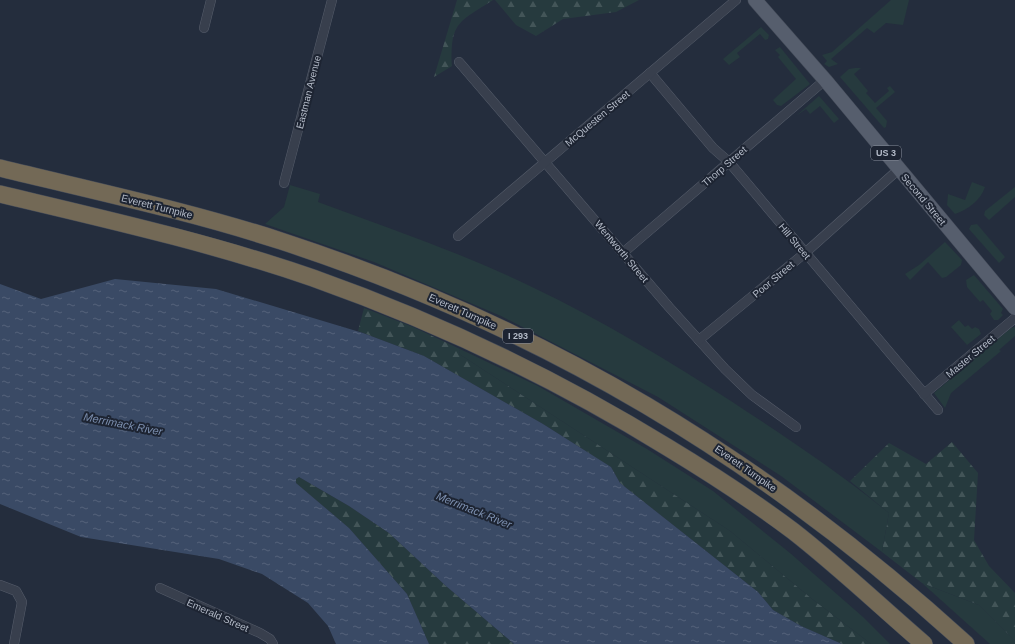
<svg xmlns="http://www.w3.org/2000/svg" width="1015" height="644" font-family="Arial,sans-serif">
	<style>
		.green { fill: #263a3e }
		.forest { fill: url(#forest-firs) }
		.water { fill: url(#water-ripples) }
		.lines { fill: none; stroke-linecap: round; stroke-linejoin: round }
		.street-casing { stroke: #565d6b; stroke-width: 10 }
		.primary-casing { stroke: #414856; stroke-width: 15 }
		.highway-casing { stroke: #434a58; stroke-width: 18 }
		.street { stroke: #383f4d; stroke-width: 9 }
		.primary { stroke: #565e6d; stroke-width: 14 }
		.highway { stroke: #736956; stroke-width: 17 }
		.labels { text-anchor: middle; stroke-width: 4; stroke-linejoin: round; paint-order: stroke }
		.shield { fill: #1d2432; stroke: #878e9b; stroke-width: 1 }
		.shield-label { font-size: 9px; font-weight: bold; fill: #b4bbc8 }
		.street-label { font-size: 10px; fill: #b4bbc8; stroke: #1d2432 }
		.water-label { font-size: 11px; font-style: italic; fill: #7c8faf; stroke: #1d2432 }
	</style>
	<defs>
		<pattern id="forest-firs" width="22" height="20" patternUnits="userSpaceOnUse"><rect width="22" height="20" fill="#263a3e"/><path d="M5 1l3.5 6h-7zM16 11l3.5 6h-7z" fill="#435558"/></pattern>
		<pattern id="water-ripples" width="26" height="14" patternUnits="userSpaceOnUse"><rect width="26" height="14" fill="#3a4a65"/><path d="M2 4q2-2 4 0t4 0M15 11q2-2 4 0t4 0" fill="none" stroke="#54627a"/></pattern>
	</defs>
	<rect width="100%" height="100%" fill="#242d3d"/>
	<g class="green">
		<path d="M 891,0 L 909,0 L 903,25 L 886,23 L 874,33 L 867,28 L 831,59 L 838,64 L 829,67 L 824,64 L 827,61 L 822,55 L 832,52 Z"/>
		<path d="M 761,27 L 769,35 L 768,39 L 765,40 L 760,34 L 737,53 L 740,57 L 729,65 L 723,59 Z"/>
		<path d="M 780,47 L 810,84 L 781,106 L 777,105 L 773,100 L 796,79 L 778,57 L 780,55 L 775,50 Z"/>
		<path d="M 855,68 L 861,68 L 854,74 L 868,91 L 866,93 L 875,103 L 889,91 L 887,88 L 890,86 L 895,92 L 876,108 L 887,121 L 886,127 L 884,128 L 840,77 L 849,69 Z"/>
		<path d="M 819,96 L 839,119 L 834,123 L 820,106 L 810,114 L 806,109 L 796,116 Z"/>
		<path d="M 972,182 L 985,187 C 981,200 967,210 955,214 L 947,205 L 948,194 L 965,200 Z"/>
		<path d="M 290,185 L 320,194 L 318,202 C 390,229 463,253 532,287 C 602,320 669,361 734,403 C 787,438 840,473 889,513 L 882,552 L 781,476 L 658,397 L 501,316 L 374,262 L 265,224 L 284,207 Z"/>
		<path d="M 1015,187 L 1015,197 L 989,220 L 984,215 L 985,211 Z"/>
		<path d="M 977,224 L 1005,257 L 999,263 L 969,229 L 971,225 Z"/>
		<path d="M 945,242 L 962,260 L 961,265 L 946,277 L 942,278 L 928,262 L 910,280 L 905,274 L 919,265 Z"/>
		<path d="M 974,275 L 1003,309 L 1001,313 L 1003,315 L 998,320 L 994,320 L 990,314 L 992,311 L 983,300 L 980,302 L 967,287 L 966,280 Z"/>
		<path d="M 959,320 L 965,327 L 968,325 L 972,329 L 975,327 L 979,329 L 981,334 L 967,345 L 951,327 Z"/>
		<path d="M 1015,327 L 1015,336 L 999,350 L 1001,351 L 951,393 L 945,408 L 934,393 L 1011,328 Z"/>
		<path d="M 460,349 L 538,386 L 647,449 L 713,491 L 790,553 L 863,617 L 890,644 L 871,644 L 812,599 L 730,531 L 459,354 Z"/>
		<path d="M 922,583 L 979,605 L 1015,641 L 1015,644 L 990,644 Z"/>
	</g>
	<g class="forest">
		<path d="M 457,0 L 493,0 C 459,22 450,22 452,66 L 434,77 Z"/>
		<path d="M 495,0 L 639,0 L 616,12 L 563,19 L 536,36 L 516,25 Z"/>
		<path d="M 364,308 L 413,327 L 460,349 L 459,354 L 730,531 L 812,599 L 871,644 L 842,644 L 801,626 L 773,610 L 758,592 L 620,483 L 611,467 L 543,424 L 424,356 L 358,331 Z"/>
		<path d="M 952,442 L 978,473 L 974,540 L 989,566 L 1015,593 L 1015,641 L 979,605 L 922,583 L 882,552 L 889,513 L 850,481 L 889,443 L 926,464 Z"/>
		<path d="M 299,477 L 349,506 L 389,533 L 446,586 L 514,644 L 429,644 L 407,594 L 349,528 L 296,483 L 295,479 Z"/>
	</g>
	<path class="water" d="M 115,279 L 216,289 L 363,333 L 424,356 L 543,424 L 611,467 L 620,483 L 758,592 L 773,610 L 801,626 L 842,644 L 514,644 L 446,586 L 389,533 L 349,506 L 299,477 L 296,479 L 296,483 L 349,528 L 407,594 L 429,644 L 336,644 L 328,626 L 308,603 L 262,574 L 219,559 L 81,537 L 0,504 L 0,284 L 41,299 Z"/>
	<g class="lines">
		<g class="street-casing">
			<g id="street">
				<path d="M 204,28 L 211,0"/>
				<path d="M 459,62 L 669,307 L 725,369 L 752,395 L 796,427"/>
				<path d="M 650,73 L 713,148 L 729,162 L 938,410"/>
				<path d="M 284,183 L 332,0"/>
				<path d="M 458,236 L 736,0"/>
				<path d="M 624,252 L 825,80"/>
				<path d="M 699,340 L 805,253 L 899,169"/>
				<path d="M 924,394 L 1015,318"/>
				<path d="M 0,585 L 16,591 L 22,602 L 14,644"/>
				<path d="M 160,588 L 260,633 L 270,639 L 273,644"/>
			</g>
		</g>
		<g class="primary-casing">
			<path id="primary" d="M 755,0 L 826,81 L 1015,308"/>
		</g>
		<g class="highway-casing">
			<g id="highway">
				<path d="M 0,168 C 94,191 189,211 281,241 C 544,327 762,458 966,644"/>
				<path d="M 0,194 C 105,219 212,243 313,278 C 437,322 555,378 667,447 C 710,473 753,501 793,531 C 838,566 881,607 924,644"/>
			</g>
		</g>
		<use href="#street" class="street"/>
		<use href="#primary" class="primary"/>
		<use href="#highway" class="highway"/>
	</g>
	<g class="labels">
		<g class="shield">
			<rect x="871" y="146" width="30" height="14" rx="3"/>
			<rect x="503" y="329" width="30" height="14" rx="3"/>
		</g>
		<g class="shield-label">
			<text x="886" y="156">US 3</text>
			<text x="518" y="339">I 293</text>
		</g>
		<g class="street-label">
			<text transform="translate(308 92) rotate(-76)" y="4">Eastman Avenue</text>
			<text transform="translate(597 118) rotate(-40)" y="4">McQuesten Street</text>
			<text transform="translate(724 166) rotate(-41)" y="4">Thorp Street</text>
			<text transform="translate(924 199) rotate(50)" y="4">Second Street</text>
			<text transform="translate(157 206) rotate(14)" y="4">Everett Turnpike</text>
			<text transform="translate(795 241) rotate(50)" y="4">Hill Street</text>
			<text transform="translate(622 251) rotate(50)" y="4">Wentworth Street</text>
			<text transform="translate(773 279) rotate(-40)" y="4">Poor Street</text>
			<text transform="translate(463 311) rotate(24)" y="4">Everett Turnpike</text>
			<text transform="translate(970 356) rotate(-40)" y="4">Master Street</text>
			<text transform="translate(746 468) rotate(35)" y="4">Everett Turnpike</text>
			<text transform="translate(218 615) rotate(24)" y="4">Emerald Street</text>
		</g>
		<g class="water-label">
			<text transform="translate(123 424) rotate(11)" y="4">Merrimack River</text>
			<text transform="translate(474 510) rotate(22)" y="4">Merrimack River</text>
		</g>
	</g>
</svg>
